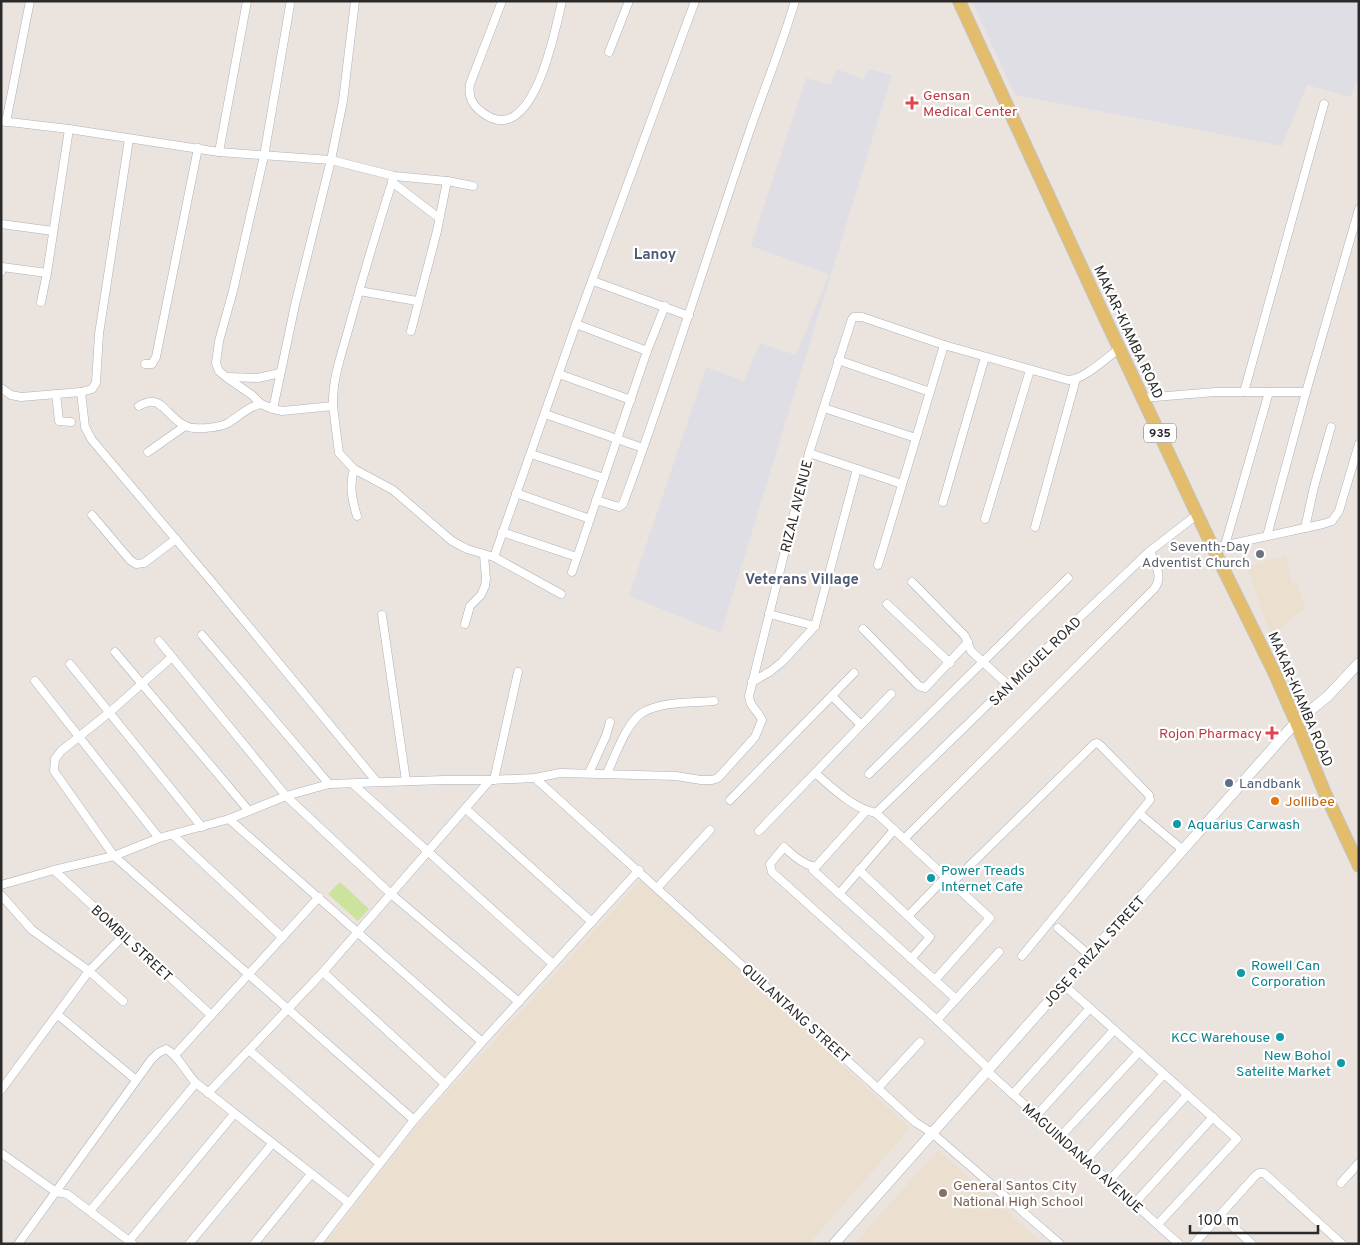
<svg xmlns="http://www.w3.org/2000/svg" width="1360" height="1245" font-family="Overpass,sans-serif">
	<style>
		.industrial { fill: #dfdee4 }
		.education { fill: #ebdfcf }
		.pitch { fill: #cbe39c }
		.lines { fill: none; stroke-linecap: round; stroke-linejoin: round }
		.minor-casing { stroke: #aeb1ba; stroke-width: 9 }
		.tertiary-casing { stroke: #aeb1ba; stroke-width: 11 }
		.primary-casing { stroke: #c3c3c3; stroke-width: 14 }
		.minor { stroke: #fff; stroke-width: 8 }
		.tertiary { stroke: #fff; stroke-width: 10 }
		.primary { stroke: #e3bd6b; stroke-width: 12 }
		.health-dot { fill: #e0444e; stroke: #fff; stroke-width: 2 }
		.worship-dot { fill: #6b7280; stroke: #fff; stroke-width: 2 }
		.service-dot { fill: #5c6f8a; stroke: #fff; stroke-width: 2 }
		.food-dot { fill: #e8710a; stroke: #fff; stroke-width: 2 }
		.culture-dot { fill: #0f9aa8; stroke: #fff; stroke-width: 2 }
		.education-dot { fill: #8d6e63; stroke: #fff; stroke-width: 2 }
		.labels { text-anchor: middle; stroke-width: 4.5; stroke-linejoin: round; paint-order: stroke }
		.shield { fill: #fff; stroke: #6a6a6a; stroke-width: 1 }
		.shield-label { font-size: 12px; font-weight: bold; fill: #2a2a2a }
		.health-label { font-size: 14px; fill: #be3a42; stroke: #fff; text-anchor: start }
		.street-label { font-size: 14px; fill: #2a2a2a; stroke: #fff }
		.worship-label { font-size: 14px; fill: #5b616d; stroke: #fff; text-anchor: end }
		.service-label { font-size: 14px; fill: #4e5e75; stroke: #fff; text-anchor: start }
		.food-label { font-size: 14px; fill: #c56008; stroke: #fff; text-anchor: start }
		.culture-label { font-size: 14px; fill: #0d838f; stroke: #fff; text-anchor: start }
		.education-label { font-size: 14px; fill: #785e54; stroke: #fff; text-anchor: start }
		.neighbourhood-label { font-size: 15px; font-weight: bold; fill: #4f5a77; stroke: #fff }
	</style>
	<rect width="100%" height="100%" fill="#ebe4de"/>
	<g class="industrial">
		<path d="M 972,1 L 1359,1 L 1359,75 L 1351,97 L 1307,85 L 1282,146 L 1015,95 Z"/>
		<path d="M 837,69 L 863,79 L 869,69 L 892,75 L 721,633 L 629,596 L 706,367 L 744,381 L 760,343 L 796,355 L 829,274 L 751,246 L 806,78 L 831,85 Z"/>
	</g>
	<g class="education">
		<path d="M 1286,555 L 1292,584 L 1297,582 L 1305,608 L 1271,636 L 1247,567 Z"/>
		<path d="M 642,879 L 910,1128 L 809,1244 L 325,1244 L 418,1124 Z"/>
		<path d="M 938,1150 L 1010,1214 L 1043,1244 L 854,1244 Z"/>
	</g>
	<path class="pitch" d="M 340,882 L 369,909 L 358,921 L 328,894 Z"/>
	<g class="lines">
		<g class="minor-casing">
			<g id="minor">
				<path d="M 502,1 L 470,84 C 468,97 472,105 483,113 C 533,150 555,31 562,1"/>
				<path d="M 290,5 L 264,156 L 233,291 L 219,341 L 216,363 L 219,371 L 226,377 L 252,395 L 261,404 L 273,409 L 282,411 L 333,406 L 339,453 L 354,469 L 393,490 L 452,541 L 467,549 L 494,557 L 561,594"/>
				<path d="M 609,52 L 629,1"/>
				<path d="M 1,121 L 69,129 L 219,152 L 331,160 L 394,176 L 447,181 L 473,186"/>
				<path d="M 6,122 L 30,1"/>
				<path d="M 219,152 L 247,1"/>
				<path d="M 392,182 L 439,218"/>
				<path d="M 1,224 L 53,231"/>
				<path d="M 1,272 L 2,267 L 47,273 L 69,129"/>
				<path d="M 593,281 L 689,316"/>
				<path d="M 359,291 L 417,301"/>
				<path d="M 41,302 L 47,273"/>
				<path d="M 576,324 L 647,351"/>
				<path d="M 411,331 L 437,231 L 447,181"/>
				<path d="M 838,360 L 930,392"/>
				<path d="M 145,364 L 152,364 L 156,357 L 198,148"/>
				<path d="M 559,374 L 631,400"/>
				<path d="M 228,377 L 258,378 L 280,373"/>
				<path d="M 1,388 L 11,395 L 21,397 L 81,392 L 92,389 L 96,383 L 99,334 L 129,139"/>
				<path d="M 81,392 L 85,427 L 92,440 L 212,582 L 377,782"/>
				<path d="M 1244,392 L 1324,104"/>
				<path d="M 56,394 L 59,421 L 71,422"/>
				<path d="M 1143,398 L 1215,392 L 1306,392 L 1359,209"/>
				<path d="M 139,406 C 143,404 149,401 153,402 C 165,402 175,427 194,428 C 202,429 222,427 228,423 C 240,416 247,407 261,404"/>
				<path d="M 333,406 C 332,379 342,353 349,327 C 363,276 378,226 394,176"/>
				<path d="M 824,408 L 916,438"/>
				<path d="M 273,409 L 295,305 L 331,160 L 343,101 L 355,1"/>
				<path d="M 545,414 L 643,448"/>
				<path d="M 148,452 L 185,426"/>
				<path d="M 809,453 L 902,484"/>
				<path d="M 531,454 L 604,478"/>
				<path d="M 354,469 C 349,485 352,500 357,516"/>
				<path d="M 516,493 L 590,519"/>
				<path d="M 596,500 L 619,507 L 623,504 C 669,381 707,255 750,130 C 765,87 782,45 795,1"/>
				<path d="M 943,502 L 985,357"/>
				<path d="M 92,515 L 130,560 L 136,564 L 144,563 L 176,539"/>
				<path d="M 985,519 L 1030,370"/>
				<path d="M 1035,527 L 1076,379"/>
				<path d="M 1305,528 L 1314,487 L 1331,427"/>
				<path d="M 502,532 L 577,557"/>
				<path d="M 1267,536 L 1306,392"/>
				<path d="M 1225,545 L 1269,392"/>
				<path d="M 1213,548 L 1323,524 L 1332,521 L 1339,511 L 1359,444"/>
				<path d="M 494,557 L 576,324 L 695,1"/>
				<path d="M 878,565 L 944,345"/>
				<path d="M 572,572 L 647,351 L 665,306"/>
				<path d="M 912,582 L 965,636 L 971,651 L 1008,685"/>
				<path d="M 887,604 L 950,663"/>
				<path d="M 769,614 L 815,626"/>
				<path d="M 382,615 L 406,781"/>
				<path d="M 465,624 L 470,606 L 481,595 L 485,586 L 486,579 L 484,555"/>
				<path d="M 863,629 L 919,686 L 925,688 L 968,642"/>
				<path d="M 202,635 L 329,784"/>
				<path d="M 159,641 L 286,796 L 391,894 L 519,1002"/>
				<path d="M 115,652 L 249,811"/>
				<path d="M 172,657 L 110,712 L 61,751 L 55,759 L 54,771 L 114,856 L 414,1120"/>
				<path d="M 70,664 L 202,827"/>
				<path d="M 35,681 L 159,838"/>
				<path d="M 752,682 L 771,671 L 782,662 L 815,626 L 857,469"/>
				<path d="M 832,696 L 861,725"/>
				<path d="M 589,773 L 606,736 L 610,722"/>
				<path d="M 607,773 C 615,757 626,723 642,713 C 661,701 691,703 714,701"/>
				<path d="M 815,773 C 833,788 852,808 876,813 L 990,918 L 935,980"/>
				<path d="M 869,774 L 1068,578"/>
				<path d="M 535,778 L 915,1122 L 932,1133 L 1060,1244"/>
				<path d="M 494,780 L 518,672"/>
				<path d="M 353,784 L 553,964"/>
				<path d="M 730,800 L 854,673"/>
				<path d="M 466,809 L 592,922"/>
				<path d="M 866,811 L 813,870 L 956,999"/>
				<path d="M 876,813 L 1008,685 L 1150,551 L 1198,514"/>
				<path d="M 1140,814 L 1183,850"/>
				<path d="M 229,819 L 482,1042"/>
				<path d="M 759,831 L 891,694"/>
				<path d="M 173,835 L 282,937"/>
				<path d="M 904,839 L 1154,589 C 1164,577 1155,564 1150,551"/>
				<path d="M 815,867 C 802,864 794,856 784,847 L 770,864 L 772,872 L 937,1020 L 989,1069"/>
				<path d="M 54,870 L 211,1015"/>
				<path d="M 859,870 L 930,937 L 911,959"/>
				<path d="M 952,883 L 1094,744 L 1097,743 L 1100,745 L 1149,795 L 1150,800 L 1022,956"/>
				<path d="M 1,885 L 54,870 L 114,856 L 159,838 L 229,819 L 286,796 L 329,784 L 444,780 L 490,780 L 535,778 L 560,773 L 676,776 L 701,780 L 712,780 L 718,778 L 755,737 L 762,720 C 758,711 749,706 749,696 L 809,453 L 852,319 L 854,317 L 862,317 L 944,345 L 1068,380 C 1084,380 1106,358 1120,348"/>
				<path d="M 658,887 L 710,830"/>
				<path d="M 839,894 L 894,830"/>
				<path d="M 1,895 L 32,930 L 89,971 L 124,935"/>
				<path d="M 908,916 L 945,878"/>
				<path d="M 1058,928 L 1090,956"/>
				<path d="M 323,972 L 445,1084"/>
				<path d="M 1064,985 L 1237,1139 L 1158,1224"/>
				<path d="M 58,1015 L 136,1080"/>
				<path d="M 937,1020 L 999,952"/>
				<path d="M 249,1050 L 379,1163"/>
				<path d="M 175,1055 L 319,897"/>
				<path d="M 987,1071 L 1179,1244"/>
				<path d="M 878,1088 L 920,1042"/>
				<path d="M 1,1090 L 89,971 L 123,1001"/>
				<path d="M 208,1093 L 323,972 L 490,780"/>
				<path d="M 1013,1094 L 1090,1008"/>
				<path d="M 1036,1116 L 1114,1030"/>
				<path d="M 1060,1137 L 1139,1052"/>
				<path d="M 1,1153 L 56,1192 L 67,1194 L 133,1244"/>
				<path d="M 1086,1160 L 1164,1074"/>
				<path d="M 1109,1181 L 1187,1095"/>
				<path d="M 1341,1183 L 1359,1163"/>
				<path d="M 1134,1204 L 1213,1117"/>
				<path d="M 90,1211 L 196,1083"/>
				<path d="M 1220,1215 L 1252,1244"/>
				<path d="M 129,1241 L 234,1114"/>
				<path d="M 18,1244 L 151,1060 L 158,1053 L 166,1049 C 178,1055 186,1073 196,1083 L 349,1203"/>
				<path d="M 189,1244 L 272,1144"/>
				<path d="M 254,1244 L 311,1174"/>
				<path d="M 317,1244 L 414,1120 L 482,1042 L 639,870"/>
				<path d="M 1194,1244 L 1256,1175 L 1259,1173 L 1264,1173 L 1342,1244"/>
			</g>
		</g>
		<g class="tertiary-casing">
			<path id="tertiary" d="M 834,1244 L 1296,722 L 1328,696 L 1359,663"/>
		</g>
		<g class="primary-casing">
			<path id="primary" d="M 959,1 L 1097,301 L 1213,548 L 1274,672 L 1296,722 L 1324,791 L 1359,866"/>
		</g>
		<use href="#minor" class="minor"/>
		<use href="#tertiary" class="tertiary"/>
		<use href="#primary" class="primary"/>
	</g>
	<g class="health-dot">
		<path d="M909.5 95.5h5v5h5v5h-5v5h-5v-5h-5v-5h5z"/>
		<path d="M1269.5 725.5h5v5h5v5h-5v5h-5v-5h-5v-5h5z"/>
	</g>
	<circle class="worship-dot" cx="1260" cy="554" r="5"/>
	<circle class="service-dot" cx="1229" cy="783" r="5"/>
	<circle class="food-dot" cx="1275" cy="801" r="5"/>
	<g class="culture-dot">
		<circle cx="1177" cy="824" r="5"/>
		<circle cx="931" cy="878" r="5"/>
		<circle cx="1241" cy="973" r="5"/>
		<circle cx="1280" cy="1037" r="5"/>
		<circle cx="1341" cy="1063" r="5"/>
	</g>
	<circle class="education-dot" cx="943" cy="1193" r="5"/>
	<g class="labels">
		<rect class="shield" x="1144" y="423.5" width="32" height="19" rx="4"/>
		<g class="shield-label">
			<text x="1160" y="437">935</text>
		</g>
		<g class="health-label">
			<text x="923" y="100">Gensan<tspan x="923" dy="16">Medical Center</tspan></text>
			<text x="1262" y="738" text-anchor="end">Rojon Pharmacy</text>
		</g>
		<g class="street-label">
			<text transform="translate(1129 332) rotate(65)" y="5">MAKAR-KIAMBA ROAD</text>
			<text transform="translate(796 506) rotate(-76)" y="5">RIZAL AVENUE</text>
			<text transform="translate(1035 661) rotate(-44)" y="5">SAN MIGUEL ROAD</text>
			<text transform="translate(1301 699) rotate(67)" y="5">MAKAR-KIAMBA ROAD</text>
			<text transform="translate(132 943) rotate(43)" y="5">BOMBIL STREET</text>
			<text transform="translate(1094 951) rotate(-48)" y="5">JOSE P. RIZAL STREET</text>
			<text transform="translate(796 1013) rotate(42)" y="5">QUILANTANG STREET</text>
			<text transform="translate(1083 1158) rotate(42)" y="5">MAGUINDANAO AVENUE</text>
		</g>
		<g class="worship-label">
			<text x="1250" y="551">Seventh-Day<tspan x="1250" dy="16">Adventist Church</tspan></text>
		</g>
		<g class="service-label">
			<text x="1239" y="788">Landbank</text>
		</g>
		<g class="food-label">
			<text x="1285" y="806">Jollibee</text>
		</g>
		<g class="culture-label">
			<text x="1187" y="829">Aquarius Carwash</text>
			<text x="941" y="875">Power Treads<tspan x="941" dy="16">Internet Cafe</tspan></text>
			<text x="1251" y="970">Rowell Can<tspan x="1251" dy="16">Corporation</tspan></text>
			<text x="1270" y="1042" text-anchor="end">KCC Warehouse</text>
			<text x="1331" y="1060" text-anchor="end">New Bohol<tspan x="1331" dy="16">Satelite Market</tspan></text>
		</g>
		<g class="education-label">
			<text x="953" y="1190">General Santos City<tspan x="953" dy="16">National High School</tspan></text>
		</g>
		<g class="neighbourhood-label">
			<text x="655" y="259">Lanoy</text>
			<text x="802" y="584">Veterans Village</text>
		</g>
	</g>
	<rect width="1360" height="1245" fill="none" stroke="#2a2a2a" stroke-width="5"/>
	<path d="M1190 1225v8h128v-8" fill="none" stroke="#2a2a2a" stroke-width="2.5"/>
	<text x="1198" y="1225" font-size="15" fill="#2a2a2a" stroke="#ffffff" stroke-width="4" paint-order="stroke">100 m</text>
</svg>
